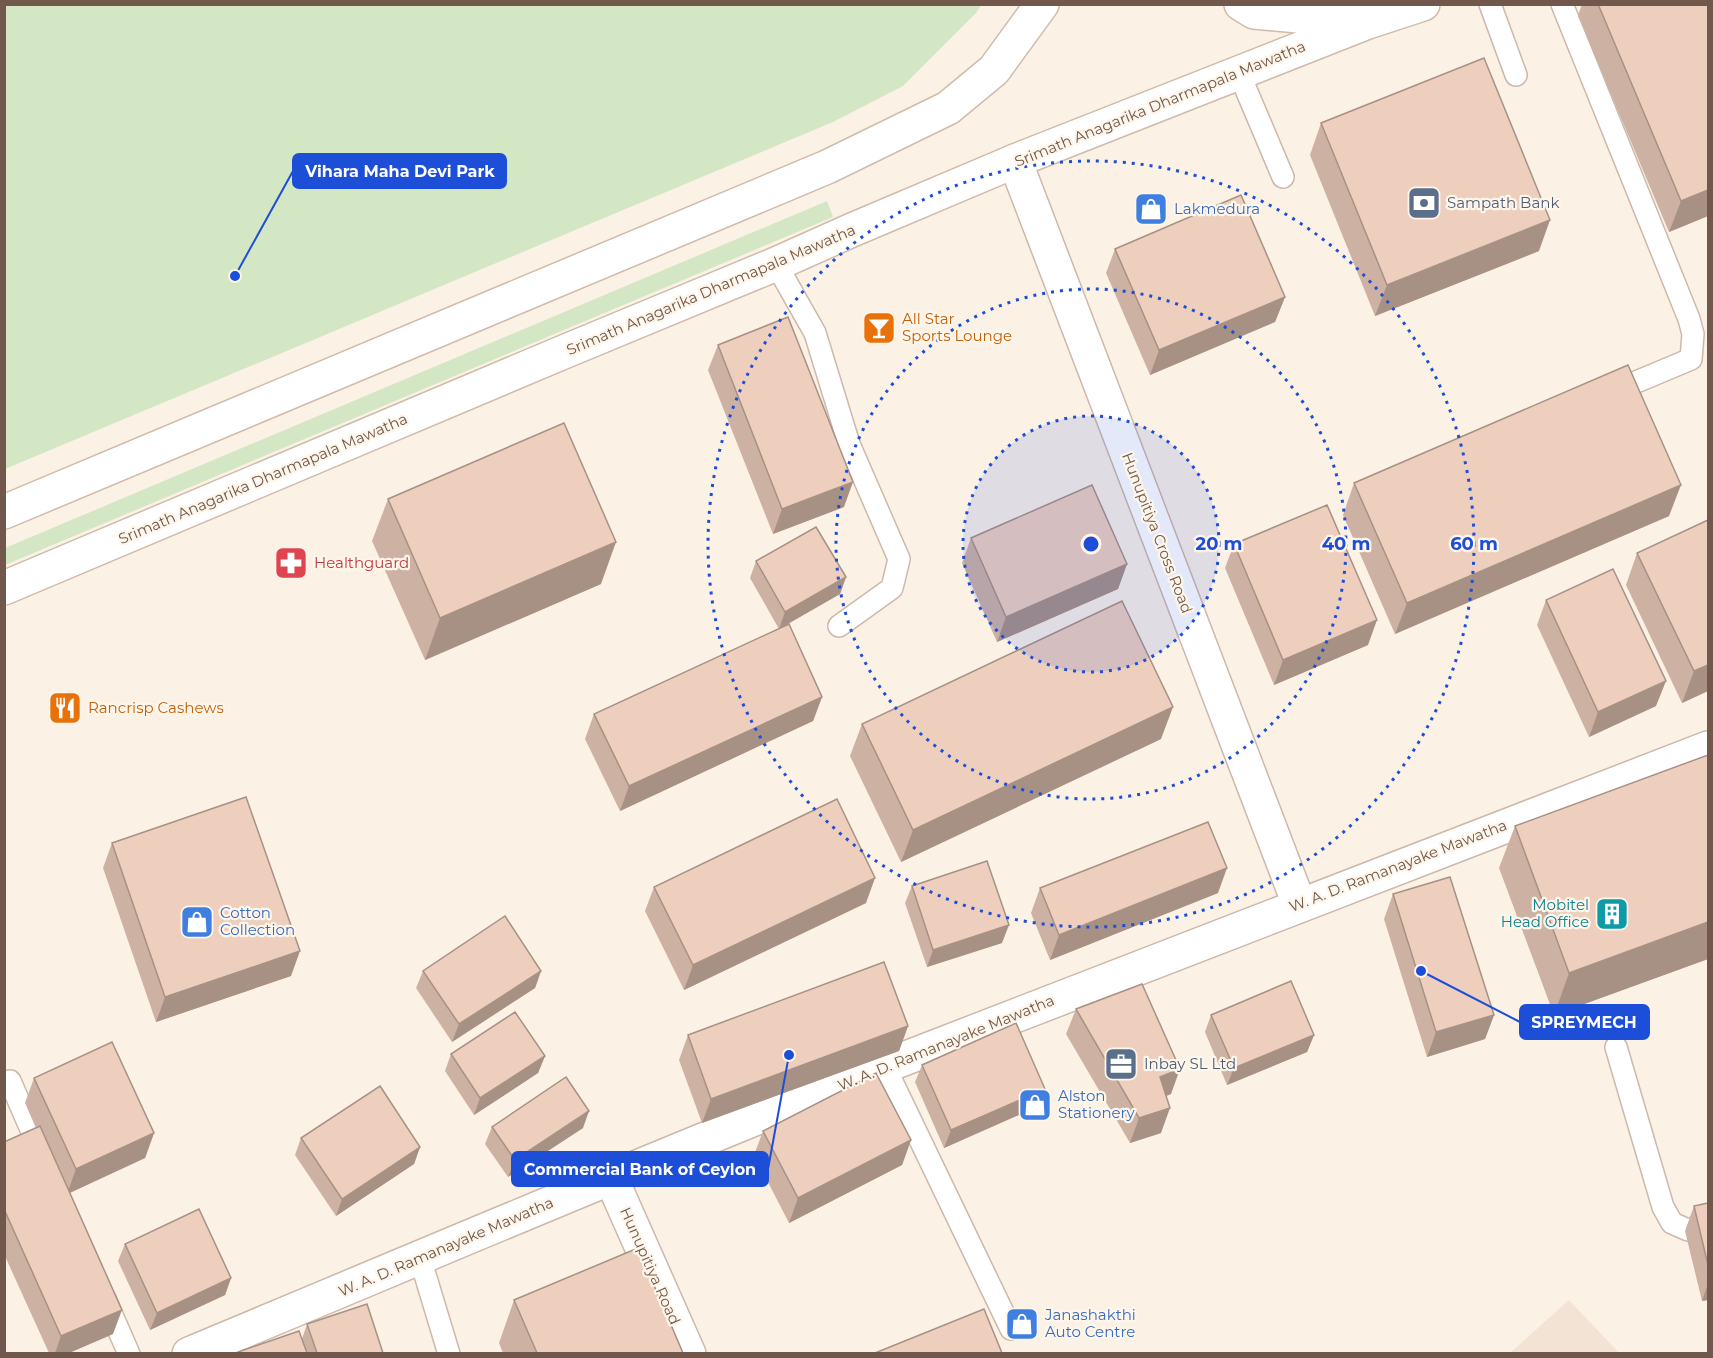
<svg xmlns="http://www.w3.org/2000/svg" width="1713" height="1358" font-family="Montserrat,sans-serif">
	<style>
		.residential { fill: #f2e3d4 }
		.green { fill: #d4e7c4 }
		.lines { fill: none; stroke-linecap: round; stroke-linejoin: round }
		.lane-casing { stroke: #ccb9ac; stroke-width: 24 }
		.street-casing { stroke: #ccb9ac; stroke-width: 36 }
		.secondary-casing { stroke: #d0bbac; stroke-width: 36 }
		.lane { stroke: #fff; stroke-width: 21 }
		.street { stroke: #fff; stroke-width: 33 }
		.secondary { stroke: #fff; stroke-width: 33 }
		.wall { fill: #cdb2a3 }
		.shaded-wall { fill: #a79185 }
		.building { fill: #eecfbe; stroke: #a79185; stroke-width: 1.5 }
		.ring { fill: none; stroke: #1d4ed8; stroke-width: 3; stroke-dasharray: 3 6 }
		.labels { text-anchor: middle; stroke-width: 4.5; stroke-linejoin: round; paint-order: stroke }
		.street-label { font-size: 15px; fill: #72584c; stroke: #fef6eb }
		.service-label { font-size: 15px; fill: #4e5e75; stroke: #fef6eb; text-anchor: start }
		.shop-label { font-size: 15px; fill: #366cbe; stroke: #fef6eb; text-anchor: start }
		.food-label { font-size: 15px; fill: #c56008; stroke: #fef6eb; text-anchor: start }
		.health-label { font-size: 15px; fill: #be3a42; stroke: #fef6eb; text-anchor: start }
		.culture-label { font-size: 15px; fill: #0d838f; stroke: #fef6eb; text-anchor: end }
		.centre { fill: #1d4ed8; stroke: #fef6eb; stroke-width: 3 }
		.ring-label { font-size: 18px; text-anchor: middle; font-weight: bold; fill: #1d4ed8; stroke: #fef6eb; stroke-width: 4.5; stroke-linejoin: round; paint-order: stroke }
		.leader { fill: none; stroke: #1d4ed8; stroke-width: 2 }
		.callout-dot { fill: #1d4ed8; stroke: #fef6eb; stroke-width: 2 }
		.callout { fill: #1d4ed8; stroke: #1d4ed8; stroke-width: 2 }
		.callout-label { font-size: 16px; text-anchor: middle; font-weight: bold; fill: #fff }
	</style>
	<rect width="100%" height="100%" fill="#fbf1e5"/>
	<path class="residential" d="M 1569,1300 L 1619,1353 L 1510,1353 Z"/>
	<g class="green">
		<path d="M 5,4 L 981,4 L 981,5 L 976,13 L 903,86 L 833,122 L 5,469 Z"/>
		<path d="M 827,201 L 833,217 L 5,565 L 5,548 Z"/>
	</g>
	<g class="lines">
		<g class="lane-casing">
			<g id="lane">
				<path d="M 1490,4 L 1516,75"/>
				<path d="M 1562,4 L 1689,319 L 1693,334 L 1691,359 L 1610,393"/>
				<path d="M 1239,73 L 1283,177"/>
				<path d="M 776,264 L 815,333 L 849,444 L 899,559 L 892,588 L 839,626"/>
				<path d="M 1616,1047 L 1663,1207 L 1672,1223 L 1688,1230 L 1708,1223"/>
				<path d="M 885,1067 L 1011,1329"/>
				<path d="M 10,1081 L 42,1155"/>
				<path d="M 420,1258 L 449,1354"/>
				<path d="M 105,1299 L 129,1354"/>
			</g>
		</g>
		<g class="street-casing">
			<g id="street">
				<path d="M 1015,161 L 1299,904"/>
				<path d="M 611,1178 L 689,1354"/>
				<path d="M 189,1354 C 422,1257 654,1158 888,1065 C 1161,957 1435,852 1708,748"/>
			</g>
		</g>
		<g class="secondary-casing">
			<g id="secondary">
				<path d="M 1241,4 L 1254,12 L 1361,22"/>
				<path d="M 4,512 L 827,167 L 948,108 L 994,70 L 1042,4"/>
				<path d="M 4,588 L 566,351 L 776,264 L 852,230 L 1015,161 L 1368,22 L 1423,4"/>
			</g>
		</g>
		<use href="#lane" class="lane"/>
		<use href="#street" class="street"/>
		<use href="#secondary" class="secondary"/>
	</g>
	<g class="wall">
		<path d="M 1582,4 L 1708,4 L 1708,216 L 1669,232 L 1578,16 Z"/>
		<path d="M 1321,123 L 1539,251 L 1375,316 L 1310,155 Z"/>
		<path d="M 1115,249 L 1285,297 L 1275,322 L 1150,375 L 1106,273 Z"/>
		<path d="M 718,345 L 844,507 L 773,534 L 708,370 Z"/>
		<path d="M 1354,483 L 1669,516 L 1395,634 L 1343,515 Z"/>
		<path d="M 388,499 L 601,584 L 425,660 L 372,541 Z"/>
		<path d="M 1708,520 L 1708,691 L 1682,703 L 1626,585 L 1637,553 Z"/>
		<path d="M 971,538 L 1127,564 L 1118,589 L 997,642 L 962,563 Z"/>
		<path d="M 1234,544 L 1368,645 L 1274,685 L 1225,568 Z"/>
		<path d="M 756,561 L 846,577 L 840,594 L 784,626 L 822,697 L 813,721 L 620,811 L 585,739 L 594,714 L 779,629 L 750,578 Z"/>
		<path d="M 1546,600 L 1656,706 L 1589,737 L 1537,625 Z"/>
		<path d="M 862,724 L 1161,739 L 901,862 L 850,756 Z"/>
		<path d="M 1708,755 L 1708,959 L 1554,1015 L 1499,868 L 1515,826 Z"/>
		<path d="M 112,843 L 291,976 L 156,1022 L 103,868 Z"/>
		<path d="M 912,886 L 1002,943 L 927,967 L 905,903 Z"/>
		<path d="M 654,887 L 866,903 L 684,990 L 645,911 Z"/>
		<path d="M 1040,888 L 1218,893 L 1050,960 L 1031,913 Z"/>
		<path d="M 1393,894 L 1494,1015 L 1485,1039 L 1427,1057 L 1384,919 Z"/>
		<path d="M 423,971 L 541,971 L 535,988 L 452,1042 L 416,988 Z"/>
		<path d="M 1076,1009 L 1171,1094 L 1166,1096 L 1161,1133 L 1130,1143 L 1066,1034 Z"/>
		<path d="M 1211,1015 L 1314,1035 L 1307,1052 L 1227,1085 L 1205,1032 Z"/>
		<path d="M 908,1026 L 899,1051 L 702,1123 L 679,1060 L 688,1035 Z"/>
		<path d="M 451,1054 L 545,1056 L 538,1073 L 474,1115 L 445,1071 Z"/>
		<path d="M 922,1065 L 1045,1089 L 1039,1106 L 944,1148 L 915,1082 Z"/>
		<path d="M 34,1078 L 154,1133 L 145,1158 L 70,1193 L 113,1334 L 69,1353 L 49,1353 L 4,1254 L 4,1142 L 36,1128 L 25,1103 Z"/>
		<path d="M 492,1127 L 583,1128 L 508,1177 L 485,1144 Z"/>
		<path d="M 763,1131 L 911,1140 L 902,1165 L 789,1223 L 754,1155 Z"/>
		<path d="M 301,1138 L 420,1147 L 414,1164 L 336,1216 L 295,1155 Z"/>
		<path d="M 1708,1203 L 1708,1300 L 1702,1301 L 1685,1231 L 1694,1206 Z"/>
		<path d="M 125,1244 L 231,1278 L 225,1295 L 150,1330 L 118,1261 Z"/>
		<path d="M 514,1300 L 683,1353 L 503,1353 L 499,1343 Z"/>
		<path d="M 307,1324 L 383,1353 L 238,1353 L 238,1352 L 302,1339 Z"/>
	</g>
	<g class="shaded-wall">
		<path d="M 1708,190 L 1708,216 L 1669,232 L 1681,201 Z"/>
		<path d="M 1550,220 L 1539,251 L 1375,316 L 1387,285 Z"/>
		<path d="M 1285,297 L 1275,322 L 1150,375 L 1159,350 Z"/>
		<path d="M 853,482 L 844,507 L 773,534 L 782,509 Z"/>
		<path d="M 1681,485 L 1669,516 L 1395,634 L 1407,603 Z"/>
		<path d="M 616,542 L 601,584 L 425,660 L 440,618 Z"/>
		<path d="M 1127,564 L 1118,589 L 997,642 L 1006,617 Z"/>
		<path d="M 846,577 L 840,594 L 779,629 L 785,612 Z"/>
		<path d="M 1377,620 L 1368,645 L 1274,685 L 1283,660 Z"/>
		<path d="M 1708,665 L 1708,691 L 1682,703 L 1694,671 Z"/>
		<path d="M 1666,681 L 1656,706 L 1589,737 L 1598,712 Z"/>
		<path d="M 822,697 L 813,721 L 620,811 L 629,786 Z"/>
		<path d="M 1173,707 L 1161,739 L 901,862 L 913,830 Z"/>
		<path d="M 1227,868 L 1218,893 L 1050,960 L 1059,935 Z"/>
		<path d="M 875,878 L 866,903 L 684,990 L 693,965 Z"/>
		<path d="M 1708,922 L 1708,959 L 1554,1015 L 1569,973 Z"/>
		<path d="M 1009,925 L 1002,943 L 927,967 L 933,950 Z"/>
		<path d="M 300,951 L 291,976 L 156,1022 L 165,997 Z"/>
		<path d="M 541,971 L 535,988 L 452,1042 L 459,1024 Z"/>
		<path d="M 1494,1015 L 1485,1039 L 1427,1057 L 1436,1032 Z"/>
		<path d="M 908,1026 L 899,1051 L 702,1123 L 711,1099 Z"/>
		<path d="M 1314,1035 L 1307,1052 L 1227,1085 L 1234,1068 Z"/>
		<path d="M 545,1056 L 538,1073 L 474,1115 L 480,1098 Z"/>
		<path d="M 1180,1069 L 1171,1094 L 1151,1102 L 1160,1077 Z"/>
		<path d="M 1045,1089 L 1039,1106 L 944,1148 L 951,1130 Z"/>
		<path d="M 1170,1108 L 1161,1133 L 1130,1143 L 1139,1118 Z"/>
		<path d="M 589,1111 L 583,1128 L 508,1177 L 515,1160 Z"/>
		<path d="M 154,1133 L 145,1158 L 67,1194 L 76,1169 Z"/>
		<path d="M 911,1140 L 902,1165 L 789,1223 L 798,1198 Z"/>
		<path d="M 420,1147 L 414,1164 L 336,1216 L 342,1199 Z"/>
		<path d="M 231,1278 L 225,1295 L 150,1330 L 157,1313 Z"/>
		<path d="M 1708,1284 L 1708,1300 L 1702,1301 Z"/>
		<path d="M 122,1310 L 113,1334 L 69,1353 L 55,1353 L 61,1336 Z"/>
	</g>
	<g class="building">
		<path d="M 1598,4 L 1708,4 L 1708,190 L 1681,201 Z"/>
		<path d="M 1484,58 L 1550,220 L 1387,285 L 1321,123 Z"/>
		<path d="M 1241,195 L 1285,297 L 1159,350 L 1115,249 Z"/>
		<path d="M 788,317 L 853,482 L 782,509 L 718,345 Z"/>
		<path d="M 1628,365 L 1681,485 L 1407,603 L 1354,483 Z"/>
		<path d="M 564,423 L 616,542 L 440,618 L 388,499 Z"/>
		<path d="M 1092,485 L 1127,564 L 1006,617 L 971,538 Z"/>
		<path d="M 1327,505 L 1377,620 L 1283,660 L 1234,544 Z"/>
		<path d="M 1708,520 L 1708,665 L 1694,671 L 1637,553 Z"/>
		<path d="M 816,527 L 846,577 L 785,612 L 756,561 Z"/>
		<path d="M 1613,569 L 1666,681 L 1598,712 L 1546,600 Z"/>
		<path d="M 1122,601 L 1173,707 L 913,830 L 862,724 Z"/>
		<path d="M 789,624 L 822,697 L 629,786 L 594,714 Z"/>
		<path d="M 1708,755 L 1708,922 L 1569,973 L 1515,826 Z"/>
		<path d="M 246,797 L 300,951 L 165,997 L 112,843 Z"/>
		<path d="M 837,799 L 875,878 L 693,965 L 654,887 Z"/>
		<path d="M 1208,822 L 1227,868 L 1059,935 L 1040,888 Z"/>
		<path d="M 987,861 L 1009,925 L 933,950 L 912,886 Z"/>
		<path d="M 1450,877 L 1494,1015 L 1436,1032 L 1393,894 Z"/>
		<path d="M 505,916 L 541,971 L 459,1024 L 423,971 Z"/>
		<path d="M 884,962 L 908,1026 L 711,1099 L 688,1035 Z"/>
		<path d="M 1291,981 L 1314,1035 L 1234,1068 L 1211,1015 Z"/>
		<path d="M 1142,984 L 1180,1069 L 1160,1077 L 1170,1108 L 1139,1118 L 1076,1009 Z"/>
		<path d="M 515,1012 L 545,1056 L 480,1098 L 451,1054 Z"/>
		<path d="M 1016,1023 L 1045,1089 L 951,1130 L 922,1065 Z"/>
		<path d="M 112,1042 L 154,1133 L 76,1169 L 34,1078 Z"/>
		<path d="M 876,1073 L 911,1140 L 798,1198 L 763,1131 Z"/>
		<path d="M 566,1077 L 589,1111 L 515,1160 L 492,1127 Z"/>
		<path d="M 380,1086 L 420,1147 L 342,1199 L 301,1138 Z"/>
		<path d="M 40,1126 L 122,1310 L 61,1336 L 4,1209 L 4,1142 Z"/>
		<path d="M 1708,1203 L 1708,1265 L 1694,1206 Z"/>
		<path d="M 199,1209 L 231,1278 L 157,1313 L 125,1244 Z"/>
		<path d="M 638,1248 L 683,1353 L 537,1353 L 514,1300 Z"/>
		<path d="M 367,1304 L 383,1353 L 317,1353 L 307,1324 Z"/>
		<path d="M 984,1309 L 1002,1353 L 875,1353 Z"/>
		<path d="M 299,1331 L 307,1353 L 239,1353 L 238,1352 Z"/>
	</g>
	<circle cx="1091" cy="544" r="128" fill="#1d4ed8" fill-opacity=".12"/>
	<g class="ring">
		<circle cx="1091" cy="544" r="128"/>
		<circle cx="1091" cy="544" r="255"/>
		<circle cx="1091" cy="544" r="383"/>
	</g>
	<defs>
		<g id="bank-square" transform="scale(1.725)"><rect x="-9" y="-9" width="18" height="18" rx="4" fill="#5c6f8a" stroke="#fef6eb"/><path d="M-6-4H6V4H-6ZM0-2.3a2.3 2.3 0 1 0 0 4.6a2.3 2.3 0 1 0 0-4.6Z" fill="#fff"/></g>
		<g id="shop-square" transform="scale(1.725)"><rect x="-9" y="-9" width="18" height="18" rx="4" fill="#3f7fe0" stroke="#fef6eb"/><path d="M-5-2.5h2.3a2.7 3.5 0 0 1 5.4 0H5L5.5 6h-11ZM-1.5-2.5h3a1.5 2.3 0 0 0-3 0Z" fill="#fff"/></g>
		<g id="bar-square" transform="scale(1.725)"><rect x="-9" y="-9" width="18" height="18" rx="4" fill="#e8710a" stroke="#fef6eb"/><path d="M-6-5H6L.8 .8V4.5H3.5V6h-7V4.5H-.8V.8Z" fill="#fff"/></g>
		<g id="pharmacy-square" transform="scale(1.725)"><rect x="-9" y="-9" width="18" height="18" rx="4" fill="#e0444e" stroke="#fef6eb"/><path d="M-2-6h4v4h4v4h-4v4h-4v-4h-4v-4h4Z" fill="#fff"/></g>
		<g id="restaurant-square" transform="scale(1.725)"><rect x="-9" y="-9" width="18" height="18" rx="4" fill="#e8710a" stroke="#fef6eb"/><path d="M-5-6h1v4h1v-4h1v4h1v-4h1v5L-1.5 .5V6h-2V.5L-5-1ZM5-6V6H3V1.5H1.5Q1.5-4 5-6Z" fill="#fff"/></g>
		<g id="building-square" transform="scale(1.725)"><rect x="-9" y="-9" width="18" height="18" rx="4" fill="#0f9aa8" stroke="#fef6eb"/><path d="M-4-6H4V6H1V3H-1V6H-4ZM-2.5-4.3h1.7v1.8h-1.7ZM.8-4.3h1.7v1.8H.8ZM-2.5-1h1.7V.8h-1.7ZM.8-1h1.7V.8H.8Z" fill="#fff"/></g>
		<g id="office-square" transform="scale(1.725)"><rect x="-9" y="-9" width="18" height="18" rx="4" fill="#5c6f8a" stroke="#fef6eb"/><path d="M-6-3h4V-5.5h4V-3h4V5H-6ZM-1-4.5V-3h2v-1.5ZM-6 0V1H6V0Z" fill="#fff"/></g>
	</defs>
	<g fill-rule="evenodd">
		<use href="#bank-square" x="1424" y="203"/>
		<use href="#shop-square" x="1151" y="209"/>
		<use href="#bar-square" x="879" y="328"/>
		<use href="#pharmacy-square" x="291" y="563"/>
		<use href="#restaurant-square" x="65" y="708"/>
		<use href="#building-square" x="1612" y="914"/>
		<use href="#shop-square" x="197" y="922"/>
		<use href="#office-square" x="1121" y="1064"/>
		<use href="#shop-square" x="1035" y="1105"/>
		<use href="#shop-square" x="1022" y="1324"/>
	</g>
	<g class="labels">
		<g class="street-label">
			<text transform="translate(1160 104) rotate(-22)" y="5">Srimath Anagarika Dharmapala Mawatha</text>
			<text transform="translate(711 290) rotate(-23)" y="5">Srimath Anagarika Dharmapala Mawatha</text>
			<text transform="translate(263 479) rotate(-23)" y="5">Srimath Anagarika Dharmapala Mawatha</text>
			<text transform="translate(1157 533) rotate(69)" y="5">Hunupitiya Cross Road</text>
			<text transform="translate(1398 866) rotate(-21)" y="5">W. A. D. Ramanayake Mawatha</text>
			<text transform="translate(946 1043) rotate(-22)" y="5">W. A. D. Ramanayake Mawatha</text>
			<text transform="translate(446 1247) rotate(-23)" y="5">W. A. D. Ramanayake Mawatha</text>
			<text transform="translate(650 1266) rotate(66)" y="5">Hunupitiya Road</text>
		</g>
		<g class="service-label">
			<text x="1447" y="208">Sampath Bank</text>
			<text x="1144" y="1069">Inbay SL Ltd</text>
		</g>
		<g class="shop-label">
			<text x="1174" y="214">Lakmedura</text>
			<text x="220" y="918">Cotton<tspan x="220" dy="17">Collection</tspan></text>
			<text x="1058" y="1101">Alston<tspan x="1058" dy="17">Stationery</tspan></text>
			<text x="1045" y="1320">Janashakthi<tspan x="1045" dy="17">Auto Centre</tspan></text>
		</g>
		<g class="food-label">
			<text x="902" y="324">All Star<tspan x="902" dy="17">Sports Lounge</tspan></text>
			<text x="88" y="713">Rancrisp Cashews</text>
		</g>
		<g class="health-label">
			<text x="314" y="568">Healthguard</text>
		</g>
		<g class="culture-label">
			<text x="1589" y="910">Mobitel<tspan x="1589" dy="17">Head Office</tspan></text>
		</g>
	</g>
	<circle cx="1091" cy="544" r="9" class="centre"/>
	<g class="ring-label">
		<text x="1219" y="550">20 m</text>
		<text x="1346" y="550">40 m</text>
		<text x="1474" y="550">60 m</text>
	</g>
	<path class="leader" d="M235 276L293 171M1421 971L1520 1022M789 1055L768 1169"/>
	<g class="callout-dot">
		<circle cx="235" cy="276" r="6"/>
		<circle cx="1421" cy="971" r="6"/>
		<circle cx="789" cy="1055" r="6"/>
	</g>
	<g class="callout">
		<rect x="293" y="154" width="213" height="34" rx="6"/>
		<rect x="1520" y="1005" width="129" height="34" rx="6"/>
		<rect x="512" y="1152" width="256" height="34" rx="6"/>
	</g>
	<g class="callout-label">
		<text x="400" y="177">Vihara Maha Devi Park</text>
		<text x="1584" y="1028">SPREYMECH</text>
		<text x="640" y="1175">Commercial Bank of Ceylon</text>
	</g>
	<rect width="1713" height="1358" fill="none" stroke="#72584c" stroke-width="12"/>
</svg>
